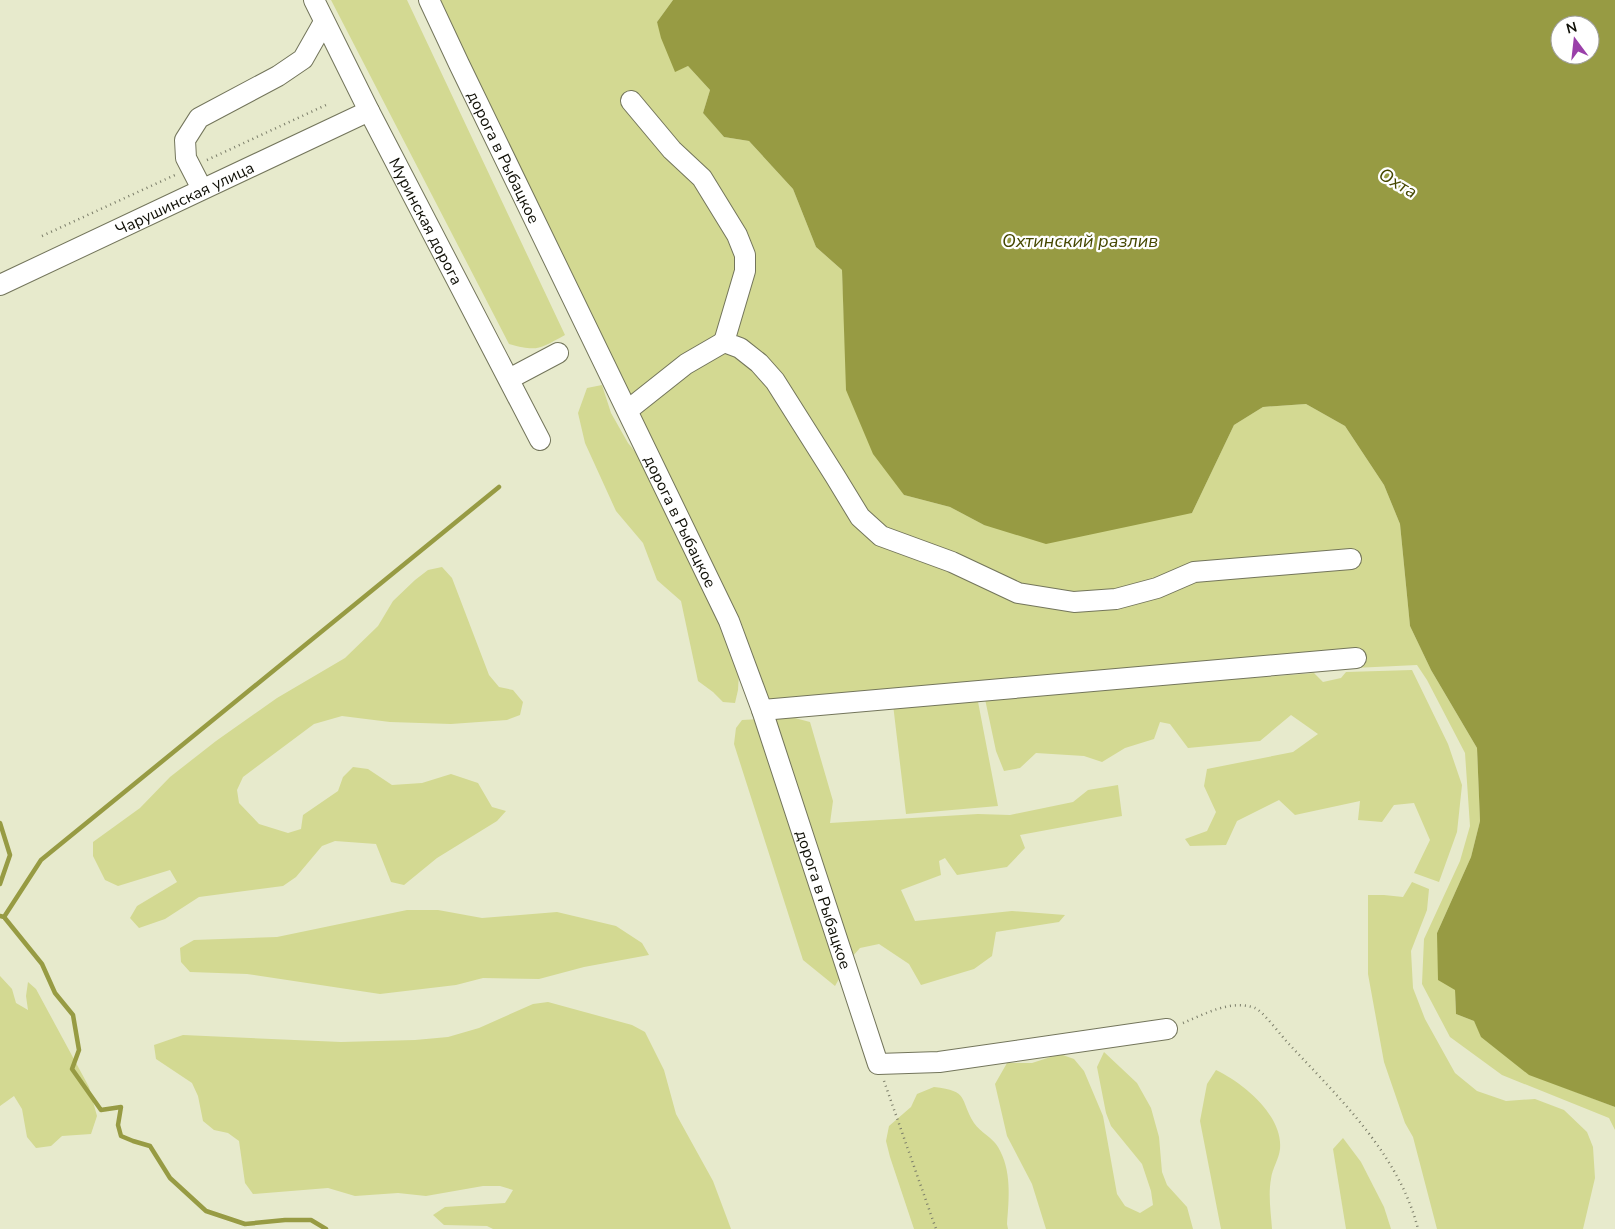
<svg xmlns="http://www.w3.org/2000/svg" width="1615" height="1229" font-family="'Nunito Sans',sans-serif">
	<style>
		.green { fill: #d3d992 }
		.water { fill: #979b43; fill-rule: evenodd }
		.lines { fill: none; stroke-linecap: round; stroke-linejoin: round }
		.stream { stroke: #979b43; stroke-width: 4.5 }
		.minor-casing { stroke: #73755b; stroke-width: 22 }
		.path { stroke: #7b7d69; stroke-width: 2.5; stroke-dasharray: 1 4; stroke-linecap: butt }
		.minor { stroke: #fff; stroke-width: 20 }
		.labels { text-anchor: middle; stroke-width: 4.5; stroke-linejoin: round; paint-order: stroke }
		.street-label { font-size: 16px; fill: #0f0f06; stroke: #fff }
		.water-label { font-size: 18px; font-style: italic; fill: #454700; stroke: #fff }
	</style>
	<rect width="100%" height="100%" fill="#e7eacc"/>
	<g class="green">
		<path d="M 331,0 L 407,0 L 565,335 C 539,349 538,352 509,344 Z"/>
		<path d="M 432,0 L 673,0 L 657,22 L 675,71 L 688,66 L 710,90 L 703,113 L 724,137 L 749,141 L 793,189 L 816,247 L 842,270 L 847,390 L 904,495 L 950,507 L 984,525 L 1192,513 L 1234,425 L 1263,407 L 1306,404 L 1345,426 L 1384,485 L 1400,524 L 1410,626 L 1431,670 L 1477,748 L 1480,821 L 1471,857 L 1437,933 L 1455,990 L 1456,1014 L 1474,1021 L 1482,1037 L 1529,1074 L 1615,1107 L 1615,1130 L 1609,1118 L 1502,1075 L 1450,1037 L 1422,984 L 1424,939 L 1460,861 L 1470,826 L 1465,753 L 1427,680 L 1417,665 L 975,686 L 998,806 L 906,814 L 892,696 L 764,703 Z"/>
		<path d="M 602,385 L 611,413 L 628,443 L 649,469 L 724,623 L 739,673 L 738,690 L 735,703 L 723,702 L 713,692 L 698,681 L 681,601 L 657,580 L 643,543 L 616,511 L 585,443 L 578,413 L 587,388 Z"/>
		<path d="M 442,567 L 452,578 L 489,675 L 499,687 L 513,690 L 523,702 L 520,715 L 507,720 L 451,724 L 390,722 L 342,716 L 314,724 L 243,777 L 237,790 L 239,803 L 259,824 L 288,833 L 301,829 L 303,815 L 338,791 L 343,777 L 353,767 L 368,769 L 392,785 L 422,783 L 451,774 L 478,783 L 492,807 L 506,811 L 497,821 L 437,858 L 404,885 L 391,882 L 376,844 L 335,841 L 322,846 L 296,877 L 283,886 L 199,897 L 165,919 L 139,928 L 130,918 L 137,906 L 177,882 L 170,870 L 118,886 L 105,880 L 93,856 L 93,842 L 140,808 L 170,777 L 216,741 L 277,698 L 345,658 L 378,626 L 393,601 L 415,580 L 428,570 Z"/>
		<path d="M 1412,670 L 1448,744 L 1462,785 L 1457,832 L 1439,882 L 1414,873 L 1430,840 L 1414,803 L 1394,805 L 1382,822 L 1358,820 L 1360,801 L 1295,815 L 1279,800 L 1237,821 L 1226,845 L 1190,846 L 1185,839 L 1207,831 L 1216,812 L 1204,786 L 1207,769 L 1293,752 L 1318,734 L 1291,715 L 1260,741 L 1188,748 L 1170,724 L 1160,722 L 1154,739 L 1125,748 L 1102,762 L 1084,756 L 1036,753 L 1020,768 L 1004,771 L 996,751 L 985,699 L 1314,673 L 1323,682 L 1341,678 L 1346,672 Z"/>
		<path d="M 791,717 L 810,722 L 833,801 L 830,823 L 978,814 L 1010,815 L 1073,802 L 1088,790 L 1118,785 L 1122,816 L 1020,835 L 1025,848 L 1007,867 L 957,875 L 945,858 L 939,861 L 941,875 L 901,890 L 915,921 L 1012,911 L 1065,915 L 1059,922 L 996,932 L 992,956 L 974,969 L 921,985 L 909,964 L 879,944 L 860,948 L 851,958 L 835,986 L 803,960 L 734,744 L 736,728 L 742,720 Z"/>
		<path d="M 1412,882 L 1429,889 L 1427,910 L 1411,951 L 1413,988 L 1425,1019 L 1455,1073 L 1477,1091 L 1506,1101 L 1535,1099 L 1564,1110 L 1587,1132 L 1593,1147 L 1595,1178 L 1583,1229 L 1437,1229 L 1413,1137 L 1405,1123 L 1384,1062 L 1368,974 L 1368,895 L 1384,895 L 1403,897 Z"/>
		<path d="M 407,910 L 438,910 L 482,918 L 557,912 L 616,926 L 642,943 L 649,955 L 584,967 L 539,979 L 483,978 L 456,985 L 380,994 L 247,974 L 190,972 L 181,962 L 180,948 L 194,940 L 277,937 Z"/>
		<path d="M 0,976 L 12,989 L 16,1003 L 28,1010 L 26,996 L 28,982 L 36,989 L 89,1087 L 97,1116 L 91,1134 L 62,1136 L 51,1146 L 36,1148 L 27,1137 L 22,1109 L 14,1096 L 0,1106 Z"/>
		<path d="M 548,1002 L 632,1025 L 645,1032 L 664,1070 L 676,1114 L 713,1181 L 731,1229 L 493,1229 L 487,1226 L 444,1225 L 433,1215 L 445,1207 L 505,1203 L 513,1190 L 500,1186 L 483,1186 L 426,1196 L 398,1193 L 355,1196 L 328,1188 L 253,1194 L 245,1183 L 239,1141 L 228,1133 L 214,1130 L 203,1121 L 198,1096 L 192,1083 L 156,1059 L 154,1045 L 183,1035 L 341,1042 L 415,1040 L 448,1037 L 479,1028 L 533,1004 Z"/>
		<path d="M 1104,1052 L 1137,1083 L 1151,1108 L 1159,1137 L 1162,1172 L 1167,1185 L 1187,1207 L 1193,1229 L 1046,1229 L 1032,1184 L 1007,1136 L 995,1084 L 1007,1063 L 1032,1063 L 1060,1054 L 1074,1059 L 1084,1071 L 1103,1116 L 1117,1194 L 1125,1206 L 1140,1213 L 1153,1205 L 1151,1191 L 1142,1164 L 1111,1126 L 1106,1113 L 1097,1067 Z"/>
		<path d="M 1216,1070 C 1243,1083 1283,1115 1280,1149 C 1279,1159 1272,1169 1271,1179 C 1268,1195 1271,1213 1272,1229 L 1221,1229 L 1200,1121 L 1207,1084 Z"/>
		<path d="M 934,1087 C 970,1091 959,1099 974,1123 C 980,1132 993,1138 998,1147 C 1012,1170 1009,1199 1007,1224 L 1008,1229 L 914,1229 L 890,1157 L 886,1141 L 889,1126 L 911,1107 L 917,1094 Z"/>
		<path d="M 1343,1138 L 1361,1162 L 1384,1207 L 1391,1229 L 1346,1229 L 1333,1149 Z"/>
	</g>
	<path class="water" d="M 673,0 L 1615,0 L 1615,1107 L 1529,1075 L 1481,1037 L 1474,1021 L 1456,1014 L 1455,990 L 1438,980 L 1437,933 L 1471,857 L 1480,821 L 1477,748 L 1431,670 L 1410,626 L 1400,524 L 1384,485 L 1345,426 L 1306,404 L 1263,407 L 1234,425 L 1192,513 L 1046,544 L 984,525 L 950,507 L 904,495 L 873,454 L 846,390 L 842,270 L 816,247 L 793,189 L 749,141 L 724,137 L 703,113 L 710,90 L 688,66 L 675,72 L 661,38 L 657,22 ZM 1560,25 L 1590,25 L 1590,55 L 1560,55 Z"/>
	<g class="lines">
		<g class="stream">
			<path d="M 0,823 L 10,855 L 0,884"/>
			<path d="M 0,916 L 4,917 L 42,964 L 55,993 L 73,1015 L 79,1050 L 72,1069 L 101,1110 L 121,1107 L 118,1125 L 121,1136 L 133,1141 L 150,1146 L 170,1178 L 206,1211 L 245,1224 L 285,1220 L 311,1220 L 326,1229"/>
			<path d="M 4,917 L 41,860 L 499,487"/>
		</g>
		<g class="minor-casing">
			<g id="minor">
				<path id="s1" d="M 314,0 L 369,111 L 540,440"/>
				<path id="s2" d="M 429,0 L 459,64 L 729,621 L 762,710 L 878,1064 L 939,1062 L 1167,1029"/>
				<path d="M 631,101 L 672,150 L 702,178 L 737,235 L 745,255 L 745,271 L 724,342 L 740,348 L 759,363 L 775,381 L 835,476 L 860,517 L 881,536 L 952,562 L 1018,593 L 1074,602 L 1116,599 L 1157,588 L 1194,572 L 1351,559"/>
				<path d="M 202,189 L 186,158 L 185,140 L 199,118 L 278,76 L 303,59 L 324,22"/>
				<path id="s3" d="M 0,285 L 369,111"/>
				<path d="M 509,379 L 558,353"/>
				<path d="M 628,410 L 686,364 L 724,342"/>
				<path d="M 762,710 L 1356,658"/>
			</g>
		</g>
		<g class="path">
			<path d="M 207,160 L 326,105"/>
			<path d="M 42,236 L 175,175"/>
			<path d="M 1183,1023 C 1205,1014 1231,999 1255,1008 C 1263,1011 1282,1037 1289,1044 C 1339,1098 1399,1154 1418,1229"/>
			<path d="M 884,1081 L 936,1229"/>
		</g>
		<use href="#minor" class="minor"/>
	</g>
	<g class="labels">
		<g class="street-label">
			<text dy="6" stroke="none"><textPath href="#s2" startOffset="174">дорога в Рыбацкое</textPath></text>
			<text dy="6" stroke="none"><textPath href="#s3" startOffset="204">Чарушинская улица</textPath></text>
			<text dy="6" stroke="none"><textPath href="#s1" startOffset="248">Муринская дорога</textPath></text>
			<text dy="6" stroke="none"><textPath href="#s2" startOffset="579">дорога в Рыбацкое</textPath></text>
			<text dy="6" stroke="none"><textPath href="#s2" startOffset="984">дорога в Рыбацкое</textPath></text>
		</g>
		<g class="water-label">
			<text transform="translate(1398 183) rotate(31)" y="6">Охта</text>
			<text x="1080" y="247">Охтинский разлив</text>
		</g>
	</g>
	<g transform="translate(1575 40) rotate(345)"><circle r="24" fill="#ffffff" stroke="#9f9f9b"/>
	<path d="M0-4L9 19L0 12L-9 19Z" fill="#9a3fa9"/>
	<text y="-8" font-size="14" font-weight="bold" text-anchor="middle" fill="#0f0f06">N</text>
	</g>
</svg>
